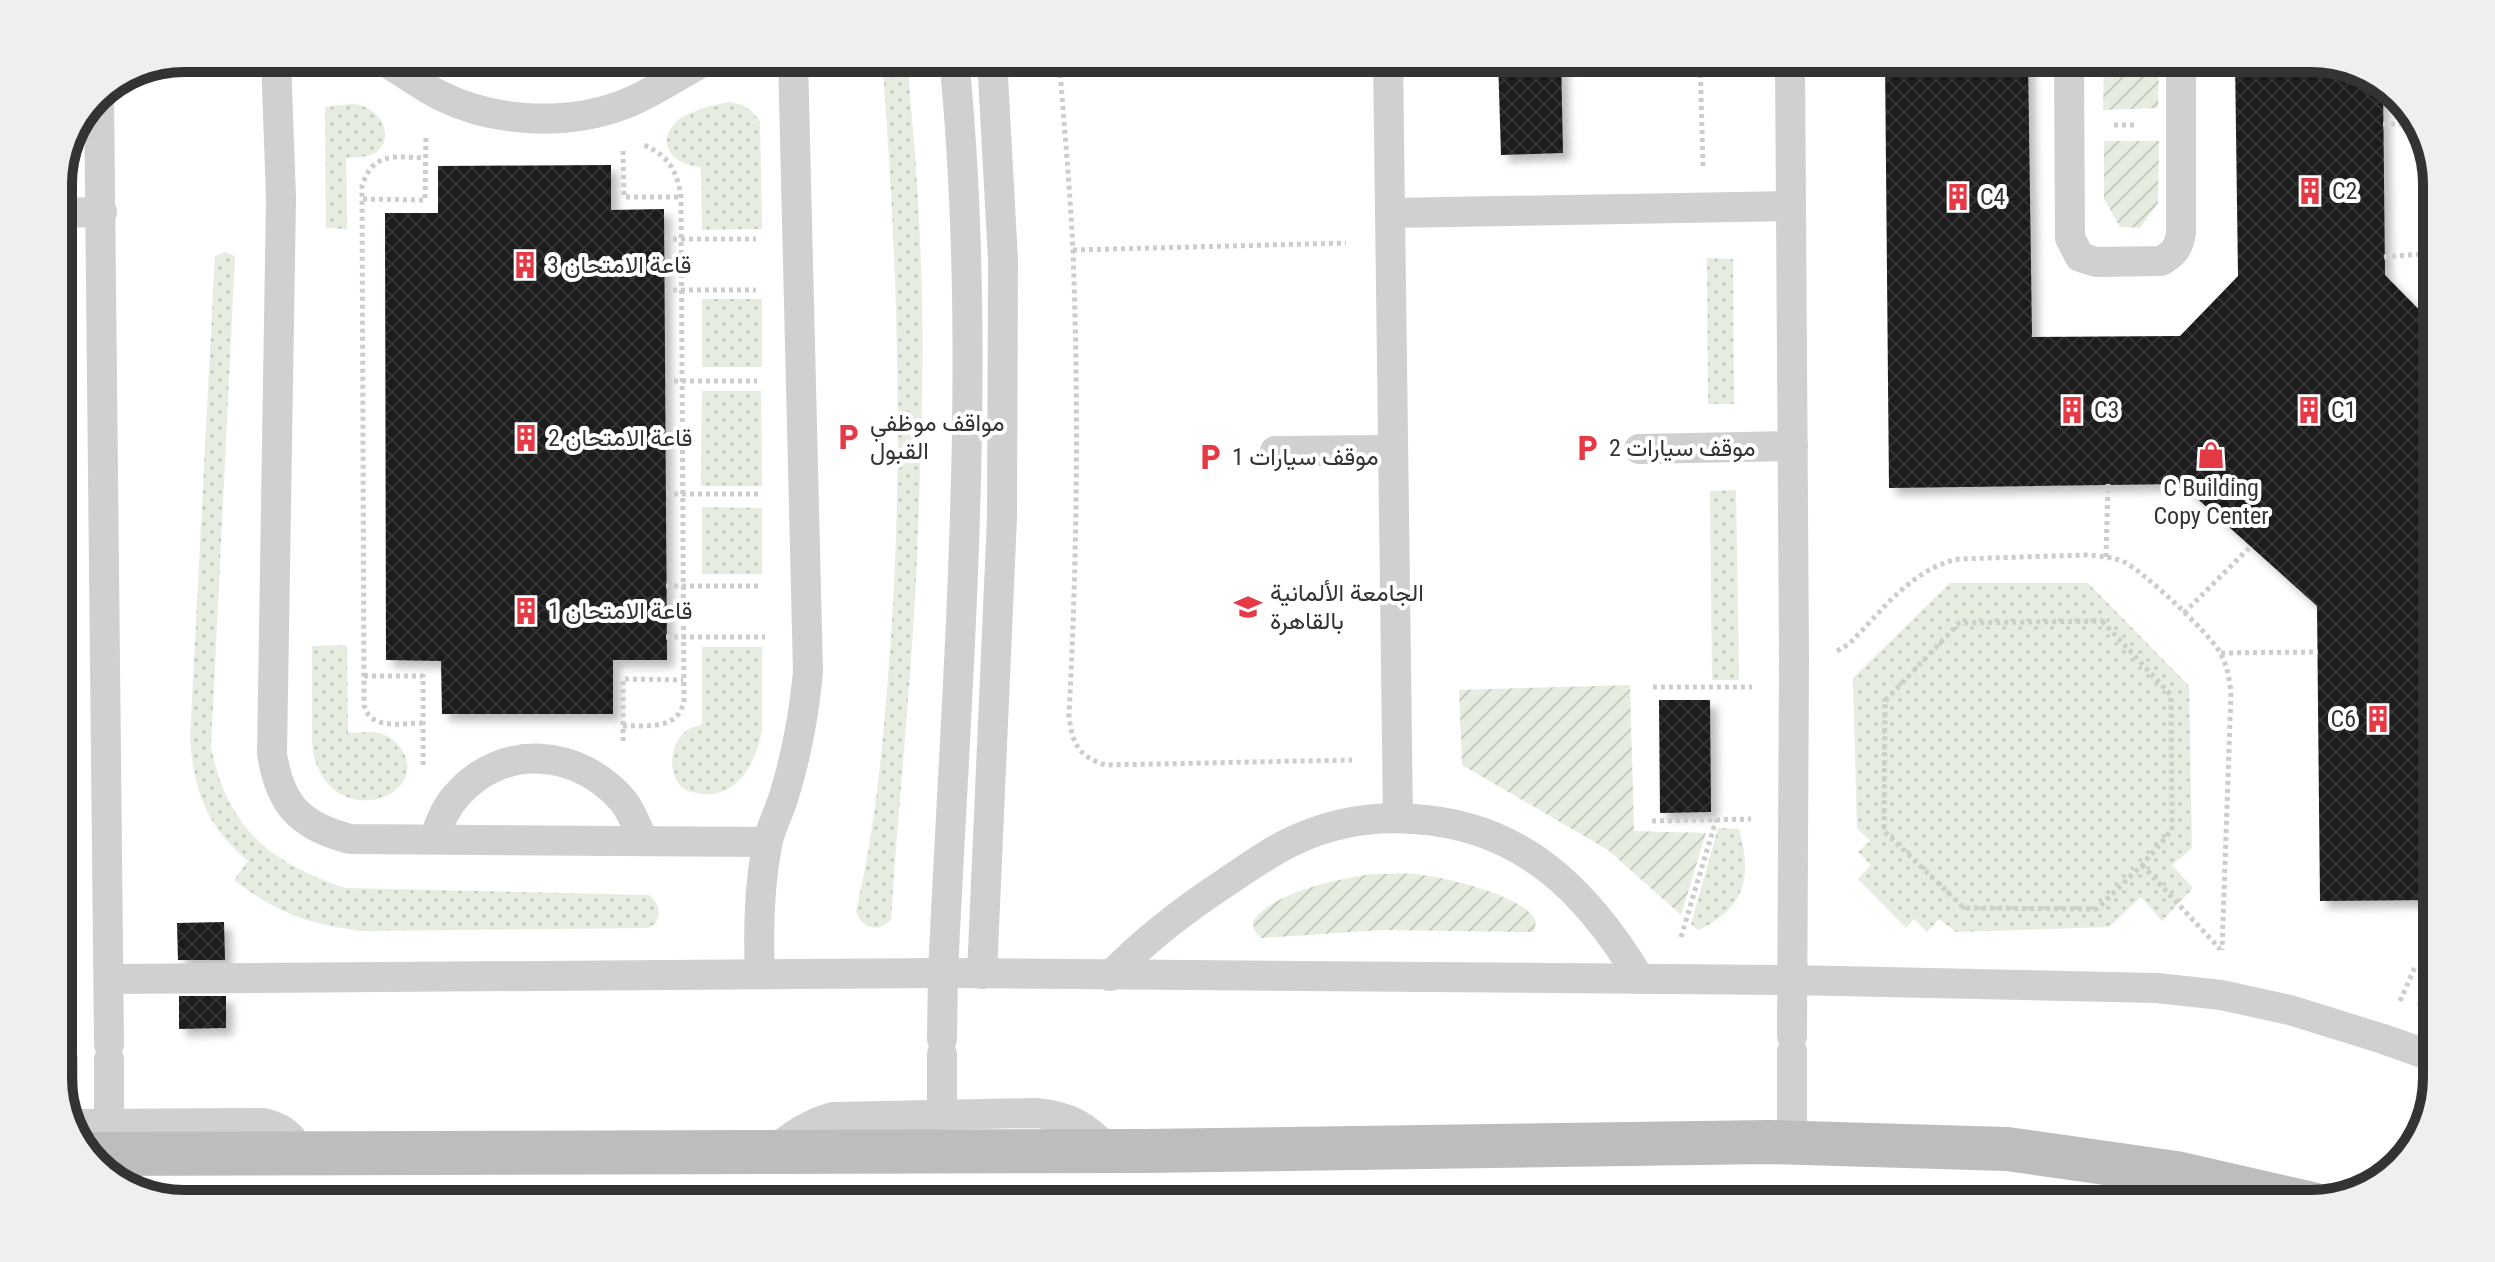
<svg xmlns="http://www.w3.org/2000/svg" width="2495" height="1262" font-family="'Roboto Condensed',Vazirmatn,sans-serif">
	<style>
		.grass { fill: url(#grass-dots) }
		.garden { fill: url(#garden-furrows) }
		.building { fill: url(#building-cross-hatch); filter: url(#shadow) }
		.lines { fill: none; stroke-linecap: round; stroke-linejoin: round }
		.path { stroke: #cdcdcd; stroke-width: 5; stroke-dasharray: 4 4; stroke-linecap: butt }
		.lane { stroke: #d0d0d0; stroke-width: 30 }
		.secondary { stroke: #bdbdbd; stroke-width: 44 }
		.labels { text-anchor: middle; stroke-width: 8; stroke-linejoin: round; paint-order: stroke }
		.poi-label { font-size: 24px; fill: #333; stroke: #fff; text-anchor: start }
		.rim { fill: none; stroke: #333; stroke-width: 10 }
	</style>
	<defs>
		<pattern id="grass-dots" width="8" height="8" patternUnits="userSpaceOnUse" patternTransform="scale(2)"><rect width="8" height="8" fill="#e6ecdf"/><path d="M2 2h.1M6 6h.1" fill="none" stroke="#c6cbc0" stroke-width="1.8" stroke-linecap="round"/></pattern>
		<pattern id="garden-furrows" width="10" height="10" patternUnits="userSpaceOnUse" patternTransform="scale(2)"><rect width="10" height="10" fill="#e6ecdf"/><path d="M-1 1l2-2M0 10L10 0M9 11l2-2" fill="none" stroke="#c6cbc0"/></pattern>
		<pattern id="building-cross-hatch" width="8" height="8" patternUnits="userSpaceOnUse" patternTransform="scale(2)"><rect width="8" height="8" fill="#1a1a1a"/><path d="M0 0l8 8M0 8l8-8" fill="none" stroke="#333"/></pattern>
		<filter id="shadow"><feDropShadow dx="7" dy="7" stdDeviation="4" flood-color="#0004"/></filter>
	</defs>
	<rect width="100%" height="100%" fill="#fff"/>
	<g class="grass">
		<path d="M 882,58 L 907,58 C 911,112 917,166 919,221 C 925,323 922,426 918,529 C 914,660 899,790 891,920 C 877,933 862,929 856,911 C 874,835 882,756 888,677 C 905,470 898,264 882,58 Z"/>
		<path d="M 729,102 C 744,104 752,109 760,122 L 762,229 L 702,230 L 701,167 C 676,166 654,145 676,122 C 688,111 713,105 729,102 Z"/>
		<path d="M 352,104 C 387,106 398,149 367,156 C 360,158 353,157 346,158 L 347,229 L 326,228 L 325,107 Z"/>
		<path d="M 225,252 L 235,256 L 211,747 C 227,828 270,863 345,888 L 649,895 C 659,904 662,912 655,924 L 648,928 L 361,931 C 307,924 277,913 234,880 L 248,861 C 206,825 194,792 190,738 L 215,256 Z"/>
		<path d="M 1707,258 L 1733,259 L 1734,404 L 1708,404 Z"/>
		<rect x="702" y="299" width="60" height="68"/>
		<path d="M 702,391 L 761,391 L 762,486 L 701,486 Z"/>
		<path d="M 1736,490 L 1739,680 L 1712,680 L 1710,491 Z"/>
		<path d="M 702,507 L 762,508 L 762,574 L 702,574 Z"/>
		<path d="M 1950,583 L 2088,583 L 2189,686 L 2192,848 L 2172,865 L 2193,888 L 2162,921 L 2141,897 L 2109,927 L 1956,932 L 1939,919 L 1927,932 L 1914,919 L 1906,928 L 1858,879 L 1871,865 L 1858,852 L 1870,841 L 1857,828 L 1853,678 Z"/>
		<path d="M 347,645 L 348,733 C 358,733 369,731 379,733 C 387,735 394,740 399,746 C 437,793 336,835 314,757 C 311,743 312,728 312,714 C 312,691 312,668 312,646 Z"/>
		<path d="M 702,647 L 762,647 L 762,731 C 756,761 738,798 702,794 C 697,793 689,792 684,789 C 667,776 669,745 685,732 C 689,728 697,726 702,724 Z"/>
		<path d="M 1718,828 L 1739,829 C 1748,863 1751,893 1720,917 C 1713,922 1706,927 1698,930 L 1691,924 Z"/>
		<path d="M 2437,973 L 2437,1012 L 2416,1004 L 2431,974 Z"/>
	</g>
	<g class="garden">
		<path d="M 2104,58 L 2159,58 L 2158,108 L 2103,110 Z"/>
		<path d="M 2104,141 L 2159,141 L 2158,203 L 2140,228 L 2120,227 L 2104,199 Z"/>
		<path d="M 1630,685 L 1634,831 L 1706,833 L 1681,915 L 1608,850 L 1462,765 L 1459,690 Z"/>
		<path d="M 1371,874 C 1386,874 1401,873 1416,874 C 1444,877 1524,895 1536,921 L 1534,932 L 1382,930 L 1261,938 L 1254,930 L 1253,921 C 1275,891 1336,880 1371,874 Z"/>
	</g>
	<g class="building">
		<path d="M 1498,58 L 1561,58 L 1563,153 L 1501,155 Z"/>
		<path d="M 1885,58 L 2028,58 L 2032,337 L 2180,336 L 2238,276 L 2235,58 L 2311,58 L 2366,71 L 2383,85 L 2385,275 L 2437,328 L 2437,900 L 2320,901 L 2317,606 L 2181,484 L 1889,488 Z"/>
		<path d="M 611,165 L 611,210 L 664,209 L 667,660 L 613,660 L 613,714 L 442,714 L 441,661 L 386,660 L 385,213 L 438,213 L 438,166 Z"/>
		<path d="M 1659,700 L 1710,700 L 1711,812 L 1660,813 Z"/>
		<path d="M 224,922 L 225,960 L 178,960 L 177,923 Z"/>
		<path d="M 179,996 L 226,996 L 226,1028 L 179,1029 Z"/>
	</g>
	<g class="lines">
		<g class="path">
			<path d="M 517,58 L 517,72"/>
			<path d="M 1059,58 C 1064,123 1070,188 1073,252 C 1079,407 1077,561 1069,715 C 1072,743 1078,757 1106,765 L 1352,760"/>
			<path d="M 1700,58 L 1703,166"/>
			<path d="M 2383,124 L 2419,124"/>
			<path d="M 2114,125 L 2136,125"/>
			<path d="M 623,151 L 624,197 L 681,197"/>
			<path d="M 2431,158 L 2430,243 L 2437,256"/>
			<path d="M 363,199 L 425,200 L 426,136"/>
			<path d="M 665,239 L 756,239"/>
			<path d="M 1073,250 L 1346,243"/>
			<path d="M 2384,257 L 2435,253"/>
			<path d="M 665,290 L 756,290"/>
			<path d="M 666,381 L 757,381"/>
			<path d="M 666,494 L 761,494"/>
			<path d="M 2106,557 L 2108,484"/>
			<path d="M 666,586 L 761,586"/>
			<path d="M 2184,613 L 2251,546"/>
			<path d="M 2102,621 L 2171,695 L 2172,830 L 2142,865 L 2097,909 L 1964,908 L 1884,831 L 1885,701 L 1959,623 Z"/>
			<path d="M 666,637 L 765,637"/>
			<path d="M 1837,651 L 1849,644 C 1882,611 1912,568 1959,559 L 2087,555 C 2100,556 2112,557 2124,562 C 2142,570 2209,633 2219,651 C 2227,664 2229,677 2231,692 L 2222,950"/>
			<path d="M 2221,653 L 2318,652"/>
			<path d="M 364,676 L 423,676 L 423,766"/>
			<path d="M 1653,687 L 1752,687"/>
			<path d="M 423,723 C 403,723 370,731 364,705 L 362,186 C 373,151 395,157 425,158"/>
			<path d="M 623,726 C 647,725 678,731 684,701 L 681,197 C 677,171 669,156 644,145"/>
			<path d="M 623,741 L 623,679 L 683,680"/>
			<path d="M 1652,821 L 1751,819"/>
			<path d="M 2142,865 L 2220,949"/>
			<path d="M 1681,937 L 1716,820"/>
			<path d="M 2400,1001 L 2415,967 L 2437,966"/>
		</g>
		<g class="lane">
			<path d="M 276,58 L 281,198 L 272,754 C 280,805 300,826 350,839 L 767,842"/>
			<path d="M 378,58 C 400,69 419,85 441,96 C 496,123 568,126 625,104 C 655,92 682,72 711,58"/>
			<path d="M 1388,58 L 1398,818"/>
			<path d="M 1790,58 L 1794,659 L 1792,1036"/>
			<path d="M 2069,58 L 2070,238 L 2080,257 L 2096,262 L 2161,261 C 2174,254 2179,247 2181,233 L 2181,58"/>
			<path d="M 99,93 L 109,1044"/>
			<path d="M 58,213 L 102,212"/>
			<path d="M 1390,213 L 1791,206"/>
			<path d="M 1639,449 L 1793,446"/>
			<path d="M 1275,451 L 1393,450"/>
			<path d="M 434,839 C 440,823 445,808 457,795 C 503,742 580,749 624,802 C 632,813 638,828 643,841"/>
			<path d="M 760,974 C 758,931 759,888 767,845 C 770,829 778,814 783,799 C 796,758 804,715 808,672 L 793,58"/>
			<path d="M 982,974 L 1002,517 L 1003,260 L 992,58"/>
			<path d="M 1110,976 C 1146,939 1185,909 1228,881 C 1250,866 1271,851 1295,840 C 1332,823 1373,816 1413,819 C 1522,825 1587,891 1640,979"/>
			<path d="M 109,979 L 943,973 L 1792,980 L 2157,988 L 2221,995 L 2290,1010 L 2383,1039 L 2437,1058"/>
			<path d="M 58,1006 L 62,1044"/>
			<path d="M 942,1039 L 943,973 C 957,671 984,359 954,58"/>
			<path d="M 942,1054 L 942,1113"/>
			<path d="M 109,1059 L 109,1124"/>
			<path d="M 63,1060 L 63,1101"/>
			<path d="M 71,1124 L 263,1123 C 282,1127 292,1135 301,1153"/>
			<path d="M 1792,1143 L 1792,1051"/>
			<path d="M 773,1152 C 792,1135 809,1124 833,1117 L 1036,1113 C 1070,1116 1086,1126 1109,1151"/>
		</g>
		<path class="secondary" d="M 85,1154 L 1144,1151 L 1769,1142 L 2007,1149 L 2176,1173 L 2312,1204"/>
	</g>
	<defs>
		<g id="building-bare" transform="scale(2.16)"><path d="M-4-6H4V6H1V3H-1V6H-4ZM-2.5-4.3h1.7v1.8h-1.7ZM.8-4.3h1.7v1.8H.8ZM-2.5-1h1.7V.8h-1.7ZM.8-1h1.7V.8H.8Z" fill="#e63946" stroke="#fff" stroke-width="2.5" paint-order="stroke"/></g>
		<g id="parking-bare" transform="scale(2.16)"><path d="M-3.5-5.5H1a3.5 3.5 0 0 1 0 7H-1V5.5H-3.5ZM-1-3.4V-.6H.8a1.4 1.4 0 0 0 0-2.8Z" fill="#e63946" stroke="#fff" stroke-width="2.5" paint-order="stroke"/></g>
		<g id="shop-bare" transform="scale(2.16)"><path d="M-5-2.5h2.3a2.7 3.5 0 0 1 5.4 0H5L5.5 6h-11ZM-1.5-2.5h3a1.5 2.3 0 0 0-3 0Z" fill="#e63946" stroke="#fff" stroke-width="2.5" paint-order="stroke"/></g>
		<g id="university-bare" transform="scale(2.16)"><path d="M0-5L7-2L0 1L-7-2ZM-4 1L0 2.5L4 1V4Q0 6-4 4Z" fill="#e63946" stroke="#fff" stroke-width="2.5" paint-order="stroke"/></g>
	</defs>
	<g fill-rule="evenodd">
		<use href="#building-bare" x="2310" y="191"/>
		<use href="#building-bare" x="1958" y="197"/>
		<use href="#building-bare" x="525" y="265"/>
		<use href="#building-bare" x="2072" y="410"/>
		<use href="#building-bare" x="2309" y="410"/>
		<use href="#parking-bare" x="848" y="437"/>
		<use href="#building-bare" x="526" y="438"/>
		<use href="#parking-bare" x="1587" y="448"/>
		<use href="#shop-bare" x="2211" y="455"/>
		<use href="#parking-bare" x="1210" y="457"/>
		<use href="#university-bare" x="1248" y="607"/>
		<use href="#building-bare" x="526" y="611"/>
		<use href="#building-bare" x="2378" y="719"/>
	</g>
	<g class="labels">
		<g class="poi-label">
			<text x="2332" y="199">C2</text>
			<text x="1980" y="205">C4</text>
			<text x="547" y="273">قاعة الامتحان 3</text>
			<text x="2094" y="418">C3</text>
			<text x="2331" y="418">C1</text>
			<text x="870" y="431">مواقف موظفي<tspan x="870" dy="28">القبول</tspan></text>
			<text x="548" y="446">قاعة الامتحان 2</text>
			<text x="1609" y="456">موقف سيارات 2</text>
			<text x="1232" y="465">موقف سيارات 1</text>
			<text x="2211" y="496" text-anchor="middle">C Building<tspan x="2211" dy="28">Copy Center</tspan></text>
			<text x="1270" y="601">الجامعة الألمانية<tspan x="1270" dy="28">بالقاهرة</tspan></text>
			<text x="548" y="619">قاعة الامتحان 1</text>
			<text x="2356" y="727" text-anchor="end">C6</text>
		</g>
	</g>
	<path d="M0 0H2495V1262H0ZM184 72H2311A112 112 0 0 1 2423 184V1078A112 112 0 0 1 2311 1190H184A112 112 0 0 1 72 1078V184A112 112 0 0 1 184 72Z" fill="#efefef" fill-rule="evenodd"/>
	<path class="rim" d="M184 72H2311A112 112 0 0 1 2423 184V1078A112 112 0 0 1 2311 1190H184A112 112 0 0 1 72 1078V184A112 112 0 0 1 184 72Z"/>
</svg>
